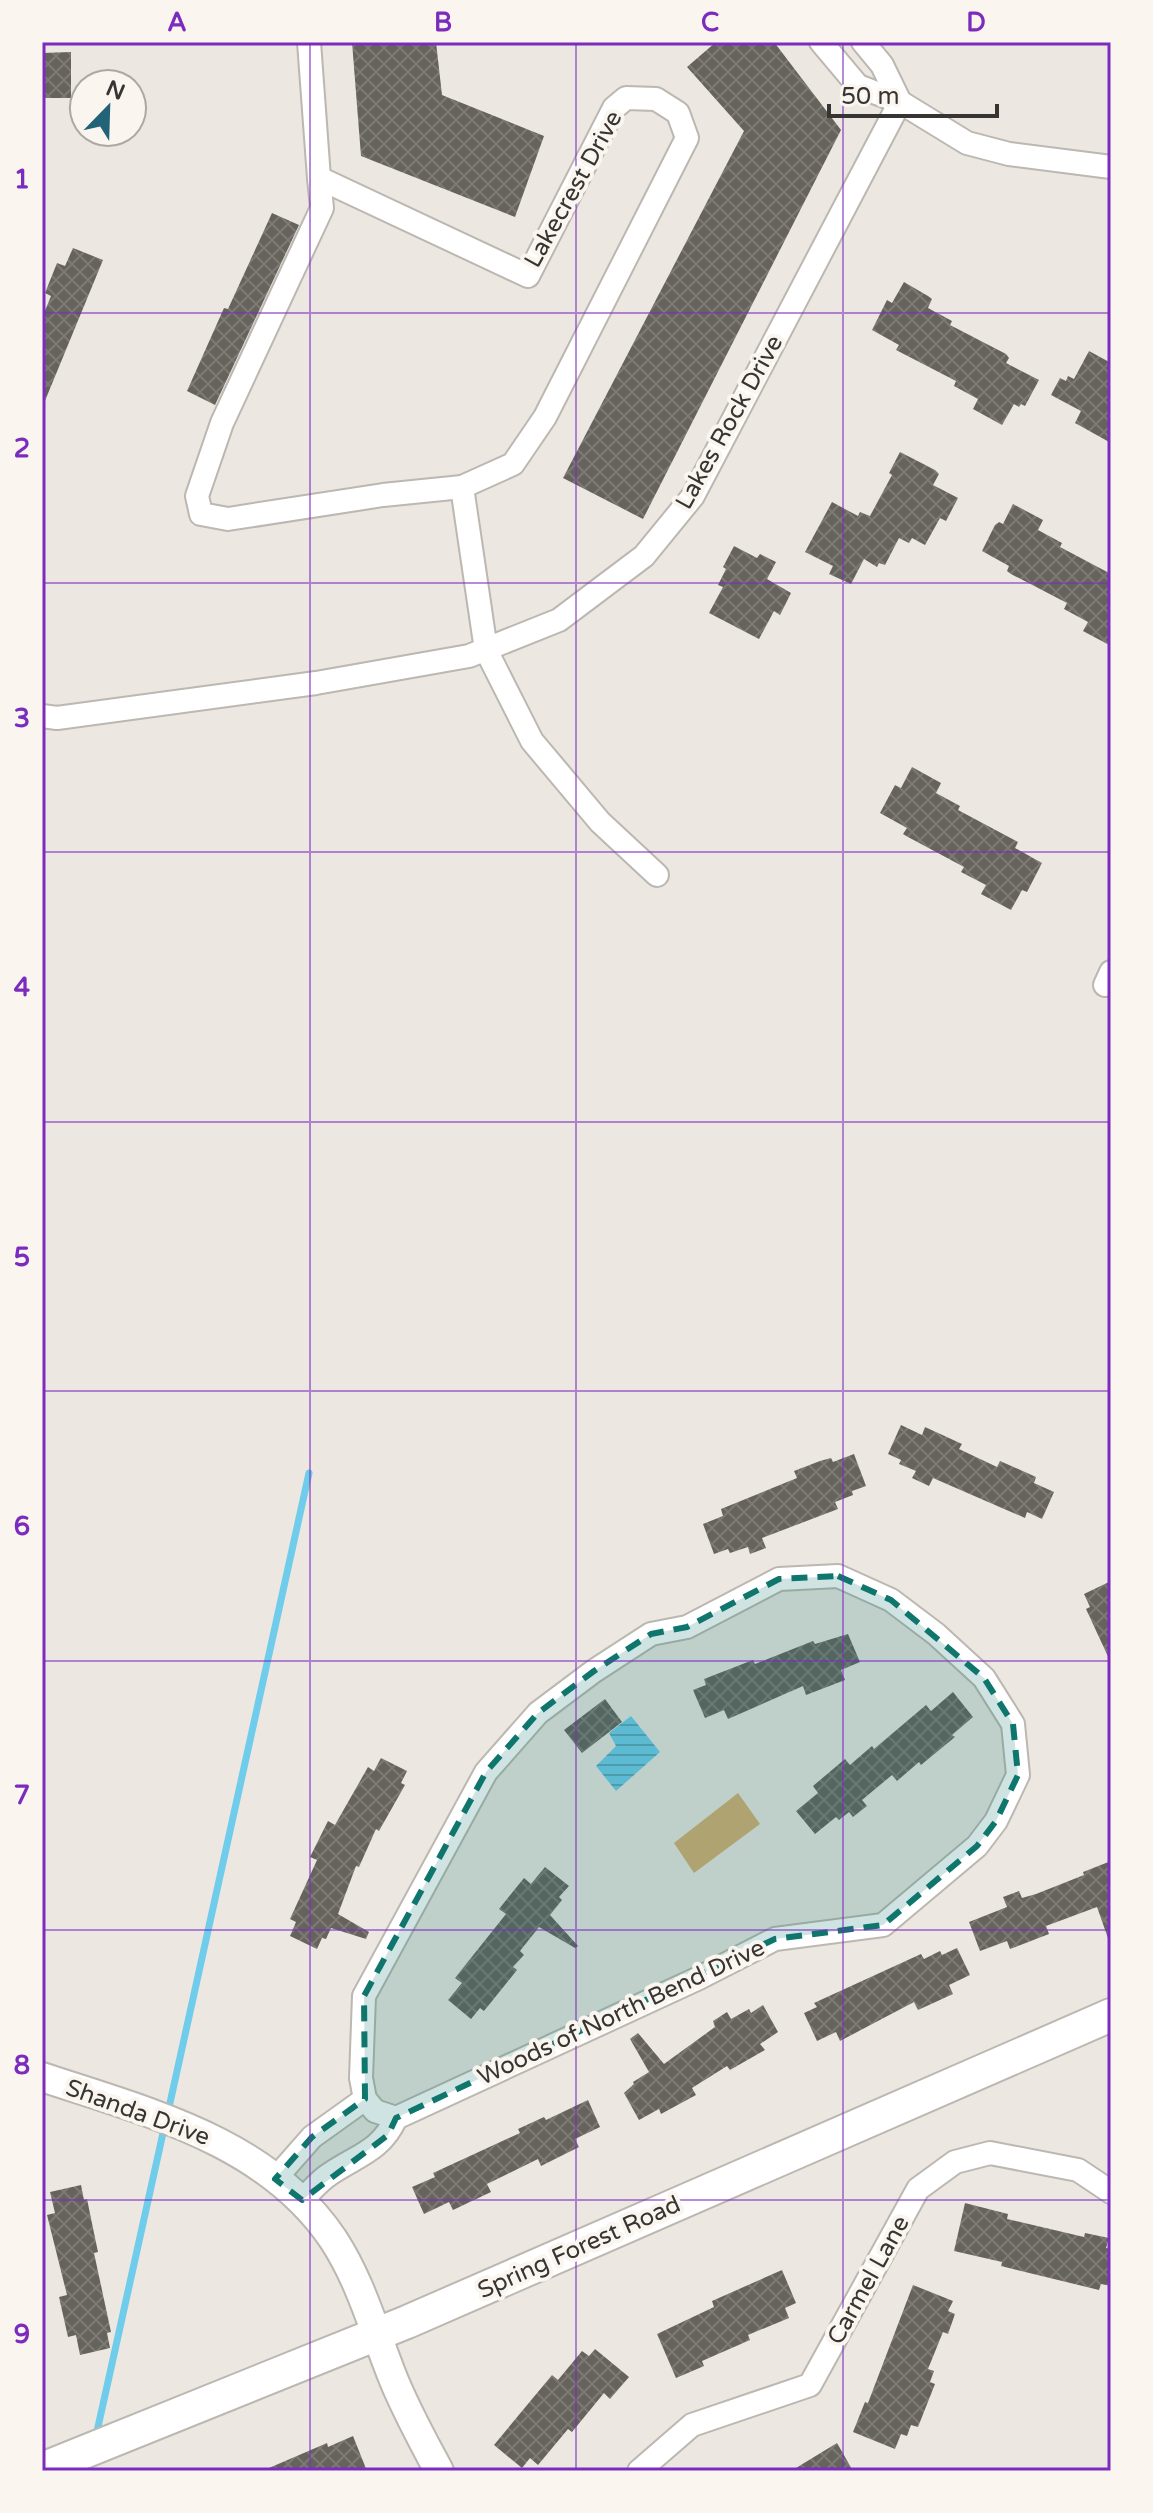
<svg xmlns="http://www.w3.org/2000/svg" width="1153" height="2513" font-family="'Varela Round',sans-serif">
	<style>
		.green { fill: #d8ae73 }
		.water { fill: url(#water-rules) }
		.lines { fill: none; stroke-linecap: round; stroke-linejoin: round }
		.stream { stroke: #70cceb; stroke-width: 7 }
		.building { fill: url(#building-cross-hatch) }
		.minor-casing { stroke: #bcb7b0; stroke-width: 26 }
		.tertiary-casing { stroke: #bcb7b0; stroke-width: 32 }
		.secondary-casing { stroke: #bcb7b0; stroke-width: 36 }
		.minor { stroke: #fff; stroke-width: 22 }
		.tertiary { stroke: #fff; stroke-width: 28 }
		.secondary { stroke: #fff; stroke-width: 32 }
		.marked { fill: #0f766e; fill-opacity: 0.2; stroke: #0f766e; stroke-width: 6; stroke-dasharray: 16 10; stroke-linejoin: round }
		.grid { fill: none; stroke: #7b2cbf; stroke-width: 2; stroke-opacity: 0.55 }
		.labels { text-anchor: middle; stroke-width: 8; stroke-linejoin: round; paint-order: stroke }
		.street-label { font-size: 24px; fill: #373533; stroke: #faf5ee }
		.neatline { fill: none; stroke: #7b2cbf; stroke-width: 3 }
		.grid-label { font-size: 26px; text-anchor: middle; font-weight: bold; fill: #7b2cbf }
	</style>
	<defs>
		<pattern id="water-rules" width="6" height="5" patternUnits="userSpaceOnUse" patternTransform="scale(2)"><rect width="6" height="5" fill="#70cceb"/><path d="M0 2.5h6" fill="none" stroke="#5da6bf"/></pattern>
		<pattern id="building-cross-hatch" width="8" height="8" patternUnits="userSpaceOnUse" patternTransform="scale(2)"><rect width="8" height="8" fill="#66625c"/><path d="M0 0l8 8M0 8l8-8" fill="none" stroke="#7d7a76"/></pattern>
	</defs>
	<rect width="100%" height="100%" fill="#ece7e1"/>
	<path class="green" d="M 738,1793 L 760,1824 L 694,1873 L 674,1843 Z"/>
	<path class="water" d="M 631,1716 L 660,1752 L 616,1791 L 596,1766 L 616,1746 L 609,1733 Z"/>
	<g class="lines">
		<g class="stream">
			<path d="M 168,2112 L 309,1473"/>
			<path d="M 96,2436 L 165,2124"/>
		</g>
	</g>
	<g class="building">
		<path d="M 352,42 L 436,42 L 442,95 L 544,136 L 515,217 L 361,156 Z"/>
		<path d="M 716,42 L 774,42 L 841,130 L 643,519 L 563,478 L 744,131 L 687,67 Z"/>
		<path d="M 71,52 L 71,98 L 42,98 L 42,53 Z"/>
		<path d="M 272,213 L 299,225 L 215,405 L 187,391 L 224,308 L 228,309 Z"/>
		<path d="M 73,248 L 103,260 L 42,408 L 42,318 L 51,296 L 45,293 L 57,263 L 65,266 Z"/>
		<path d="M 904,282 L 928,296 L 932,299 L 928,308 L 952,321 L 950,325 L 1006,354 L 1009,358 L 1006,363 L 1039,380 L 1025,406 L 1021,404 L 1019,407 L 1014,404 L 1002,425 L 973,409 L 978,399 L 954,386 L 956,381 L 896,350 L 899,345 L 872,330 L 887,300 L 892,303 Z"/>
		<path d="M 1089,351 L 1111,363 L 1111,443 L 1075,423 L 1081,411 L 1051,395 L 1060,378 L 1066,381 L 1068,376 L 1074,379 Z"/>
		<path d="M 900,452 L 935,470 L 939,474 L 933,485 L 958,498 L 946,521 L 940,518 L 925,545 L 912,538 L 909,543 L 899,538 L 885,565 L 879,563 L 877,567 L 864,559 L 851,584 L 829,574 L 833,566 L 805,552 L 832,502 L 858,516 L 860,512 L 870,516 L 892,475 L 889,473 Z"/>
		<path d="M 1013,504 L 1043,520 L 1038,530 L 1062,543 L 1060,547 L 1111,574 L 1111,646 L 1083,631 L 1088,622 L 1064,609 L 1067,603 L 1011,574 L 1007,571 L 1009,566 L 982,551 L 995,525 L 999,522 L 1003,524 Z"/>
		<path d="M 734,546 L 757,558 L 760,554 L 776,562 L 767,579 L 791,593 L 780,615 L 774,611 L 759,639 L 709,613 L 723,587 L 718,585 L 726,569 L 723,567 Z"/>
		<path d="M 912,767 L 941,783 L 936,793 L 960,806 L 958,810 L 1018,842 L 1015,848 L 1042,863 L 1027,892 L 1022,890 L 1011,910 L 981,894 L 986,885 L 961,872 L 964,867 L 908,837 L 903,834 L 907,828 L 880,813 L 895,785 L 901,788 Z"/>
		<path d="M 901,1425 L 922,1435 L 925,1427 L 962,1444 L 959,1449 L 997,1467 L 1000,1461 L 1036,1477 L 1034,1483 L 1054,1492 L 1042,1519 L 1027,1512 L 1025,1518 L 933,1478 L 929,1486 L 912,1478 L 916,1471 L 899,1464 L 901,1460 L 888,1454 Z"/>
		<path d="M 854,1454 L 866,1486 L 852,1491 L 853,1495 L 835,1502 L 838,1509 L 762,1538 L 766,1548 L 750,1554 L 748,1547 L 730,1553 L 728,1549 L 714,1554 L 703,1524 L 723,1516 L 721,1509 L 797,1478 L 794,1471 L 820,1461 L 831,1458 L 833,1462 Z"/>
		<path d="M 1111,1581 L 1111,1663 L 1086,1609 L 1090,1607 L 1084,1594 Z"/>
		<path d="M 848,1634 L 860,1662 L 841,1670 L 845,1680 L 806,1695 L 803,1686 L 728,1719 L 724,1710 L 705,1718 L 693,1690 L 706,1685 L 704,1679 L 753,1660 L 755,1664 L 813,1641 L 815,1644 Z"/>
		<path d="M 953,1692 L 973,1717 L 952,1735 L 955,1737 L 921,1765 L 919,1762 L 897,1781 L 892,1775 L 862,1800 L 867,1806 L 853,1817 L 849,1812 L 839,1820 L 836,1817 L 815,1834 L 796,1811 L 818,1793 L 813,1786 L 845,1759 L 850,1765 L 872,1746 L 874,1749 L 926,1705 L 931,1711 Z"/>
		<path d="M 605,1699 L 622,1722 L 582,1753 L 564,1730 Z"/>
		<path d="M 381,1758 L 407,1771 L 401,1783 L 405,1785 L 379,1831 L 376,1829 L 359,1867 L 356,1866 L 338,1914 L 369,1932 L 366,1939 L 331,1928 L 326,1939 L 322,1938 L 317,1949 L 290,1936 L 296,1922 L 290,1919 L 317,1860 L 310,1857 L 328,1821 L 335,1825 L 368,1767 L 374,1771 Z"/>
		<path d="M 1111,1861 L 1111,1940 L 1109,1941 L 1097,1907 L 1046,1926 L 1049,1934 L 1010,1949 L 1007,1941 L 980,1951 L 969,1922 L 1007,1907 L 1003,1897 L 1019,1891 L 1022,1898 L 1036,1894 L 1084,1875 L 1083,1872 Z"/>
		<path d="M 545,1867 L 569,1886 L 559,1897 L 562,1900 L 550,1915 L 578,1946 L 575,1948 L 539,1927 L 520,1951 L 524,1955 L 513,1967 L 517,1970 L 484,2011 L 480,2008 L 471,2019 L 448,2000 L 462,1983 L 455,1978 L 506,1914 L 499,1909 L 524,1878 L 531,1884 Z"/>
		<path d="M 957,1948 L 970,1975 L 949,1985 L 953,1994 L 918,2010 L 914,2002 L 840,2041 L 836,2032 L 817,2041 L 804,2013 L 817,2007 L 814,2003 L 921,1954 L 924,1959 L 940,1951 L 942,1955 Z"/>
		<path d="M 763,2005 L 778,2032 L 760,2044 L 765,2050 L 730,2070 L 727,2066 L 692,2088 L 696,2095 L 661,2114 L 659,2109 L 639,2120 L 624,2093 L 634,2084 L 633,2082 L 649,2072 L 630,2039 L 638,2033 L 664,2064 L 715,2027 L 713,2021 L 727,2012 L 731,2019 L 749,2009 L 751,2013 Z"/>
		<path d="M 588,2100 L 600,2127 L 575,2139 L 579,2147 L 541,2166 L 538,2159 L 487,2184 L 491,2192 L 453,2210 L 449,2202 L 424,2214 L 412,2187 L 435,2177 L 433,2173 L 520,2133 L 518,2129 L 544,2117 L 546,2120 Z"/>
		<path d="M 81,2185 L 84,2200 L 87,2199 L 94,2233 L 98,2252 L 94,2253 L 111,2332 L 107,2333 L 110,2348 L 80,2355 L 76,2335 L 68,2337 L 59,2297 L 67,2295 L 47,2215 L 55,2213 L 50,2192 Z"/>
		<path d="M 965,2203 L 1008,2214 L 1007,2219 L 1084,2237 L 1085,2233 L 1109,2238 L 1106,2248 L 1111,2249 L 1111,2286 L 1101,2284 L 1099,2290 L 1001,2266 L 1002,2262 L 954,2251 Z"/>
		<path d="M 782,2270 L 796,2303 L 785,2308 L 789,2318 L 748,2335 L 750,2340 L 702,2361 L 704,2366 L 676,2378 L 657,2334 L 714,2307 L 712,2301 Z"/>
		<path d="M 913,2285 L 953,2301 L 948,2311 L 955,2314 L 948,2334 L 943,2332 L 928,2369 L 934,2371 L 930,2382 L 935,2384 L 918,2427 L 911,2425 L 907,2436 L 901,2434 L 895,2449 L 853,2432 L 865,2402 L 868,2403 Z"/>
		<path d="M 595,2349 L 629,2377 L 610,2399 L 604,2393 L 572,2432 L 568,2429 L 538,2465 L 530,2458 L 522,2468 L 494,2445 L 552,2375 L 558,2380 L 582,2351 L 589,2356 Z"/>
		<path d="M 353,2436 L 367,2471 L 262,2471 L 327,2443 L 328,2447 Z"/>
		<path d="M 837,2443 L 853,2471 L 791,2471 Z"/>
	</g>
	<g class="lines">
		<g class="minor-casing">
			<g id="minor">
				<path d="M 309,42 L 319,178 L 528,276 L 614,108 L 626,98 L 656,99 L 678,113 L 687,138 L 545,417 L 513,464 L 462,487 L 486,650 L 532,741 L 600,822 L 657,875"/>
				<path d="M 821,42 L 858,86 L 900,102 L 967,143 L 1009,154 L 1111,167"/>
				<path d="M 863,42 L 882,65 L 900,102"/>
				<path d="M 319,178 L 322,208 L 222,423 L 197,496 L 201,514 L 228,519 L 383,495 L 462,487"/>
				<path d="M 42,716 L 57,718 L 316,683 L 469,656 L 559,620 L 644,556 L 693,496 L 900,102"/>
				<path d="M 1105,985 L 1111,972"/>
				<path d="M 275,2179 L 312,2137 L 365,2099"/>
				<path d="M 302,2200 C 311,2191 320,2180 330,2174 C 358,2155 381,2151 396,2118 L 699,1978 L 775,1939 L 883,1925 L 977,1846 L 996,1821 L 1018,1775 L 1013,1724 L 984,1678 L 936,1634 L 891,1600 L 838,1576 L 779,1579 L 687,1627 L 651,1634 L 594,1671 L 538,1713 L 486,1772 L 364,1996 L 361,2078 L 365,2099 L 375,2111 L 396,2118"/>
				<path d="M 639,2471 L 692,2425 L 810,2385 L 918,2189 L 955,2162 L 990,2153 L 1078,2170 L 1111,2192"/>
			</g>
		</g>
		<g class="tertiary-casing">
			<path id="tertiary" d="M 42,2077 C 147,2112 267,2141 333,2239 C 360,2280 373,2327 391,2373 C 404,2407 422,2439 439,2471"/>
		</g>
		<g class="secondary-casing">
			<path id="secondary" d="M 42,2469 L 407,2322 L 1111,2015"/>
		</g>
		<use href="#minor" class="minor"/>
		<use href="#tertiary" class="tertiary"/>
		<use href="#secondary" class="secondary"/>
	</g>
	<path class="marked" d="M 838,1576 L 891,1600 L 984,1678 L 1013,1724 L 1018,1775 L 996,1821 L 977,1846 L 883,1925 L 775,1939 L 396,2118 L 388,2135 L 302,2200 L 275,2179 L 312,2137 L 365,2099 L 364,1996 L 486,1772 L 538,1713 L 594,1671 L 651,1634 L 687,1627 L 779,1579 Z"/>
	<path class="grid" d="M 310,42 L 310,2471M 576,42 L 576,2471M 843,42 L 843,2471M 42,313 L 1111,313M 42,583 L 1111,583M 42,852 L 1111,852M 42,1122 L 1111,1122M 42,1391 L 1111,1391M 42,1661 L 1111,1661M 42,1930 L 1111,1930M 42,2200 L 1111,2200"/>
	<g class="labels">
		<g class="street-label">
			<text transform="translate(573 189) rotate(-61)" y="8">Lakecrest Drive</text>
			<text transform="translate(729 422) rotate(-61)" y="8">Lakes Rock Drive</text>
			<text transform="translate(621 2012) rotate(-25)" y="8">Woods of North Bend Drive</text>
			<text transform="translate(138 2112) rotate(20)" y="8">Shanda Drive</text>
			<text transform="translate(579 2247) rotate(-24)" y="8">Spring Forest Road</text>
			<text transform="translate(868 2280) rotate(-61)" y="8">Carmel Lane</text>
		</g>
	</g>
	<rect width="1153" height="2513" fill="none" stroke="#faf5ee" stroke-width="88"/>
	<g transform="translate(108 108) rotate(23)"><circle r="38" fill="#faf5ee" stroke="#aca8a3" stroke-width="2"/>
	<path d="M0-6L14 30L0 20L-14 30Z" fill="#226377"/>
	<text y="-12" font-size="22" font-weight="bold" text-anchor="middle" fill="#373533">N</text>
	</g>
	<path d="M829 104v12h168v-12" fill="none" stroke="#373533" stroke-width="4"/>
	<text x="841" y="104" font-size="24" fill="#373533" stroke="#faf5ee" stroke-width="6" paint-order="stroke">50 m</text>
	<rect x="44" y="44" width="1065" height="2425" class="neatline"/>
	<g class="grid-label">
		<text x="177" y="31">A</text>
		<text x="443" y="31">B</text>
		<text x="710" y="31">C</text>
		<text x="976" y="31">D</text>
		<text x="22" y="188">1</text>
		<text x="22" y="457">2</text>
		<text x="22" y="727">3</text>
		<text x="22" y="996">4</text>
		<text x="22" y="1266">5</text>
		<text x="22" y="1535">6</text>
		<text x="22" y="1804">7</text>
		<text x="22" y="2074">8</text>
		<text x="22" y="2343">9</text>
	</g>
</svg>
